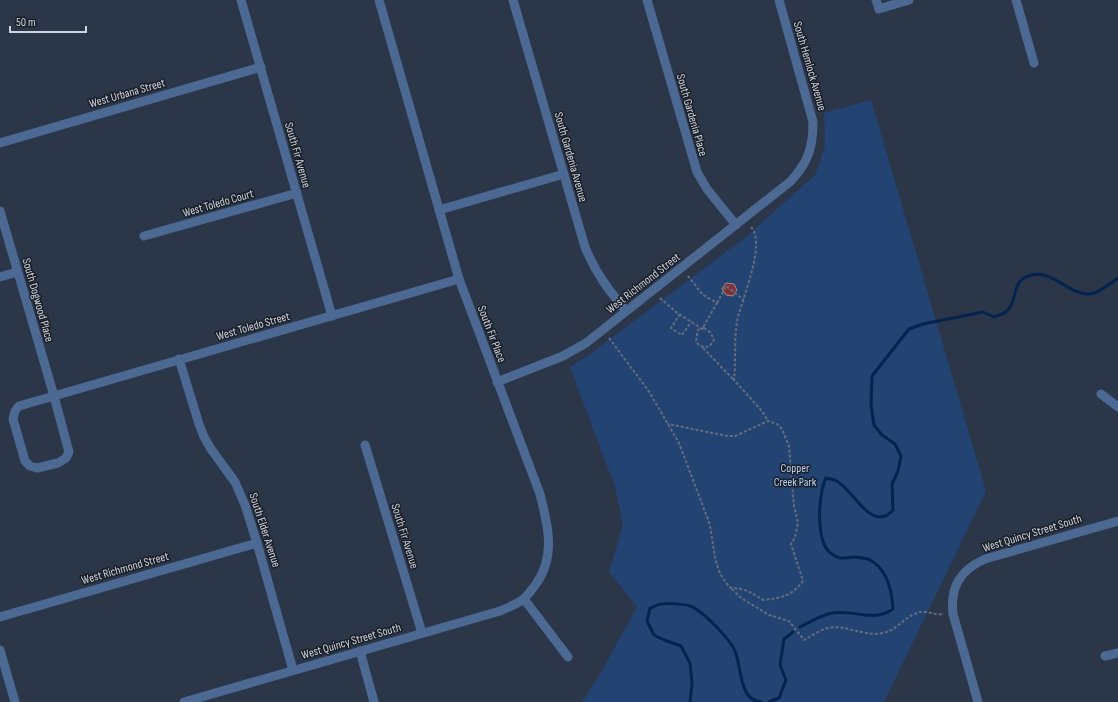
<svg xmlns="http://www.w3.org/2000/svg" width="1118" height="702" font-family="'Sofia Sans Condensed',sans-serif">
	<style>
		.green { fill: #234373 }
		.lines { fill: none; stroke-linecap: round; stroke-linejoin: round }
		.stream { stroke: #05234f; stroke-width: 3 }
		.building { fill: #813238; stroke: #a58787 }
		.path { stroke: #636e7d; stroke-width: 2; stroke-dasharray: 3 2; stroke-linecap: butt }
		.street { stroke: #4c6994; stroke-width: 9 }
		.labels { text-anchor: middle; stroke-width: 3; stroke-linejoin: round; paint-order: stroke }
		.street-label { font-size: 12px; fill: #ccd4df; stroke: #191e27 }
		.park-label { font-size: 12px; fill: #bbd3f7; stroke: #191e27 }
	</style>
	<rect width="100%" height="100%" fill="#2b3749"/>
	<path class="green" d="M 871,100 L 986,491 L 884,702 L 582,702 L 599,676 L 637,607 L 609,572 L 623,525 L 615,487 L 570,367 L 590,354 L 747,236 L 815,175 L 825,146 L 824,113 Z"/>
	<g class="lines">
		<g class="stream">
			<path d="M 800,627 C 810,622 821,615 832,613 C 854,609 873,623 893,609 C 892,592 887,569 870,560 C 867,558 859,558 855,557 C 845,557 841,561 832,554 C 815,544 818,494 826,478 C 829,479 833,479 835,480 C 851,487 866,523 885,516 C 888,515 891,512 893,510 L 892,484 L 898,471 L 901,456 L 895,444 L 882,435 L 874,425 L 871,405 L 872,376 L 909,329 L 923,324 L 983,312 L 994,317 C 998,315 1005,314 1008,310 C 1018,299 1011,279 1032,275 C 1053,270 1069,295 1089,294 C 1098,294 1111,283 1118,278"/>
			<path d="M 690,702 L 692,684 L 690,663 L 681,646 L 664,640 L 654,635 L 647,621 L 650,608 C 654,607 658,604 662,604 C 667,603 685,604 690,606 C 702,610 730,639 735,651 C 742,666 738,700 761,702"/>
			<path d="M 769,702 L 779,698 L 786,680 L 780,665 L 784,639 L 793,632"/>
		</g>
	</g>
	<path class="building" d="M 726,283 L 734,284 L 737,290 L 733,296 L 726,295 L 722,289 Z"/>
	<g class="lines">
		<g class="path">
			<path d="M 751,227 C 767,243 741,301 737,321 C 734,339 736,362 734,380 L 762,411 L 768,421"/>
			<path d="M 660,298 L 676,312 L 702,329 L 717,303 L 703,295 L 688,276"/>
			<path d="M 717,303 L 726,286 L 744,300"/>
			<path d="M 680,314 L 671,328 L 682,335 L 691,322"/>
			<path d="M 704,328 L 711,333 L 714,340 L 710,346 C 704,348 699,347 696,341 L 698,330 Z"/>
			<path d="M 609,338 L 648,390 L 679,443 L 709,522 C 715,545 712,571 731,588 C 744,588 753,593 763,600 C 781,598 792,596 803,581 L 791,544 L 795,537 L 798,523 L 794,506 L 789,446 L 782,429 L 777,424 L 768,421 L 735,436 L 727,436 L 668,424"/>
			<path d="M 703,348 L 734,380"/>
			<path d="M 732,589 L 741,598 L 756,607 L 769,615 L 789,621 L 804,640 C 811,636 820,630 828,628 C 845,624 864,637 883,633 C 899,629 904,617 917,613 C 925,609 934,616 944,614"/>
		</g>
		<g class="street">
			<path d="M 241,0 L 332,316"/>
			<path d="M 513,0 L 585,247 C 596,274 608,289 626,311"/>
			<path d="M 647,0 L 697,172 L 707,189 L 736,225"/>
			<path d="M 876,0 L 879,9 L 909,0"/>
			<path d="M 1016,0 L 1034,63"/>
			<path d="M 0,143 L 261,67"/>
			<path d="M 439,210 L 564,174"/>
			<path d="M 0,211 L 54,396 L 459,279"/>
			<path d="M 144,236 L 297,193"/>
			<path d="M 0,277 L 17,272"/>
			<path d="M 179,359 L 199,424 L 204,437 L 211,449 L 235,482 L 245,505 L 257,543 L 293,670"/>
			<path d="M 497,382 L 563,356 L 586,343 L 791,181 C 808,162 813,148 813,122 L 779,0"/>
			<path d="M 1101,394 L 1118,407"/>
			<path d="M 54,396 L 69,452 L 66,458 L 58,463 L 37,468 L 30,466 L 25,461 L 13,419 L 15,411 L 19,406 Z"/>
			<path d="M 365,445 L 422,633"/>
			<path d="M 524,599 L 568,657"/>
			<path d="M 0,617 L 257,543"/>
			<path d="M 0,650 L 15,702"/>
			<path d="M 360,651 L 374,702"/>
			<path d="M 1105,656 L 1118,653"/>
			<path d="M 184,702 L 500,611 C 507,608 515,605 522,600 C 528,596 532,589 536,584 C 556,556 548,525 540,494 L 459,279 L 379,0"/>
			<path d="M 978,702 L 953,614 C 950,587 960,570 985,559 L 1118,521"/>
		</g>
	</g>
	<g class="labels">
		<g class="street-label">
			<text transform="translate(810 66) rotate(74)" y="4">South Hemlock Avenue</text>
			<text transform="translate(127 93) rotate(-16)" y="4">West Urbana Street</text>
			<text transform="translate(692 115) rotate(74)" y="4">South Gardenia Place</text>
			<text transform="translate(298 155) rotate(74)" y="4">South Fir Avenue</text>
			<text transform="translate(571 157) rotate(74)" y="4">South Gardenia Avenue</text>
			<text transform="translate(218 203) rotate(-16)" y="4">West Toledo Court</text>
			<text transform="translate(643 283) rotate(-38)" y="4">West Richmond Street</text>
			<text transform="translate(38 300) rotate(74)" y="4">South Dogwood Place</text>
			<text transform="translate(253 326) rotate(-16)" y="4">West Toledo Street</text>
			<text transform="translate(492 334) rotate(69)" y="4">South Fir Place</text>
			<text transform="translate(265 530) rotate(72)" y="4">South Elder Avenue</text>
			<text transform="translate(1032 533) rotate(-17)" y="4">West Quincy Street South</text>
			<text transform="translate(405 536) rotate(73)" y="4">South Fir Avenue</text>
			<text transform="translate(125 568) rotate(-16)" y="4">West Richmond Street</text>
			<text transform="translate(351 641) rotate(-16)" y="4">West Quincy Street South</text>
		</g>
		<g class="park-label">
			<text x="795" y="472">Copper<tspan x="795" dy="14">Creek Park</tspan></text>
		</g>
	</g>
	<path d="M10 26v6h76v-6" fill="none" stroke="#ccd4df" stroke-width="2"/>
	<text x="16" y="26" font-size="12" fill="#ccd4df" stroke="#191e27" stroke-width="3" paint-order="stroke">50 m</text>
</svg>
